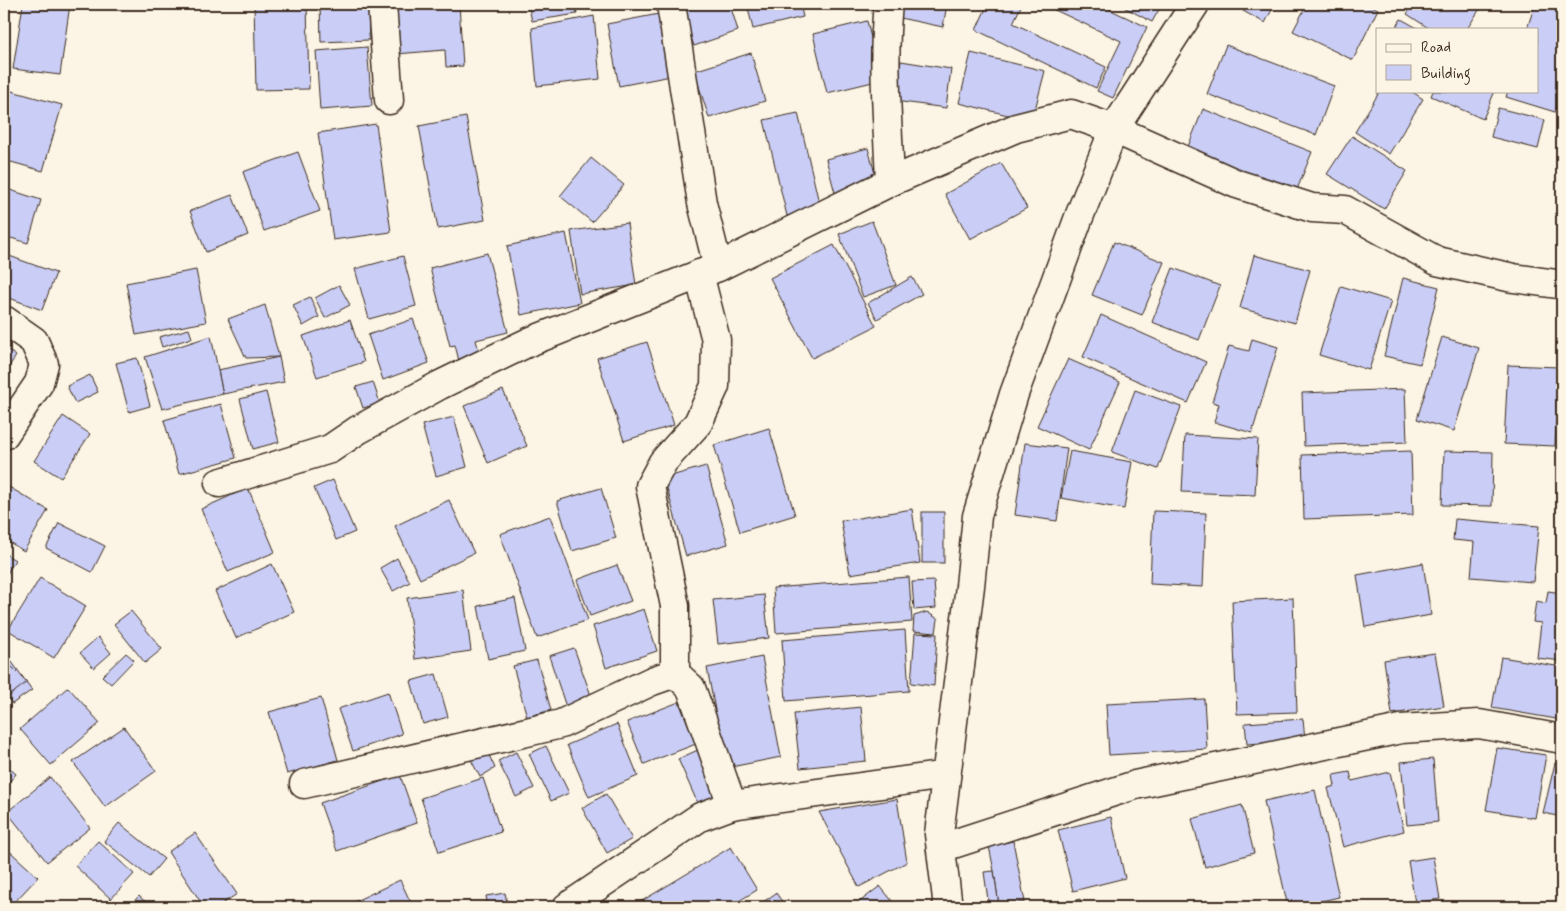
<svg xmlns="http://www.w3.org/2000/svg" width="1566" height="911" font-family="Mynerve,sans-serif">
	<style>
		.building { fill: #cacef6; stroke: #3b2a1e }
		.lines { fill: none; stroke-linecap: round; stroke-linejoin: round }
		.street-casing { stroke: #3b2a1e; stroke-width: 31 }
		.street { stroke: #fcf5e5; stroke-width: 28 }
	</style>
	<rect width="100%" height="100%" fill="#fcf5e5"/>
	<filter id="ink" filterUnits="userSpaceOnUse"><feTurbulence type="fractalNoise" baseFrequency=".02" numOctaves="2"/><feDisplacementMap in="SourceGraphic" scale="10" xChannelSelector="R" yChannelSelector="G"/><feConvolveMatrix kernelMatrix="1 2 1 2 8 2 1 2 1" color-interpolation-filters="sRGB"/></filter>
	<g filter="url(#ink)">
		<g class="building">
			<path d="M 23,4 L 70,4 L 60,75 L 13,69 Z"/>
			<path d="M 254,4 L 307,4 L 309,89 L 256,90 Z"/>
			<path d="M 320,4 L 368,4 L 369,40 L 321,42 Z"/>
			<path d="M 392,4 L 459,4 L 463,66 L 446,67 L 445,50 L 396,54 Z"/>
			<path d="M 528,4 L 575,4 L 577,14 L 532,21 Z"/>
			<path d="M 680,4 L 730,4 L 738,31 L 694,46 Z"/>
			<path d="M 747,4 L 800,4 L 803,17 L 753,29 Z"/>
			<path d="M 825,4 L 849,4 L 826,9 Z"/>
			<path d="M 897,4 L 947,4 L 943,27 L 895,17 Z"/>
			<path d="M 988,4 L 1022,4 L 1013,23 L 1106,67 L 1096,88 L 976,30 Z"/>
			<path d="M 1042,4 L 1098,4 L 1147,27 L 1113,98 L 1097,91 L 1121,41 Z"/>
			<path d="M 1121,4 L 1162,4 L 1152,22 L 1120,5 Z"/>
			<path d="M 1247,4 L 1275,4 L 1265,23 L 1243,11 Z"/>
			<path d="M 1307,4 L 1367,4 L 1378,9 L 1353,60 L 1293,31 Z"/>
			<path d="M 1413,4 L 1483,4 L 1467,29 L 1430,29 L 1407,14 Z"/>
			<path d="M 1535,4 L 1552,4 L 1562,7 L 1562,90 L 1555,112 L 1506,97 L 1508,91 L 1537,91 L 1537,29 L 1527,29 Z"/>
			<path d="M 664,13 L 676,75 L 619,86 L 607,24 Z"/>
			<path d="M 594,16 L 600,79 L 537,86 L 532,28 Z"/>
			<path d="M 1401,19 L 1419,29 L 1395,29 Z"/>
			<path d="M 867,21 L 881,80 L 827,93 L 813,34 Z"/>
			<path d="M 1226,45 L 1334,86 L 1316,135 L 1207,94 Z"/>
			<path d="M 367,47 L 372,106 L 320,110 L 316,51 Z"/>
			<path d="M 751,53 L 765,101 L 709,118 L 694,71 Z"/>
			<path d="M 971,53 L 1045,71 L 1032,121 L 959,103 Z"/>
			<path d="M 901,61 L 951,69 L 946,108 L 895,101 Z"/>
			<path d="M 8,90 L 62,105 L 43,171 L 4,160 L 4,104 Z"/>
			<path d="M 1380,91 L 1411,91 L 1423,99 L 1389,154 L 1355,132 Z"/>
			<path d="M 1433,91 L 1495,91 L 1483,119 L 1431,96 Z"/>
			<path d="M 1498,108 L 1545,120 L 1538,149 L 1491,137 Z"/>
			<path d="M 1203,109 L 1312,152 L 1296,192 L 1187,149 Z"/>
			<path d="M 798,113 L 820,207 L 787,216 L 764,120 Z"/>
			<path d="M 466,117 L 485,220 L 438,229 L 419,126 Z"/>
			<path d="M 376,124 L 391,232 L 333,240 L 318,133 Z"/>
			<path d="M 1352,136 L 1407,171 L 1384,209 L 1327,174 Z"/>
			<path d="M 868,148 L 877,181 L 835,193 L 826,159 Z"/>
			<path d="M 298,152 L 320,211 L 264,231 L 243,172 Z"/>
			<path d="M 591,158 L 624,185 L 592,222 L 560,196 Z"/>
			<path d="M 1001,163 L 1027,208 L 970,239 L 945,194 Z"/>
			<path d="M 4,188 L 41,200 L 28,243 L 4,236 Z"/>
			<path d="M 232,195 L 248,235 L 206,252 L 190,211 Z"/>
			<path d="M 872,221 L 896,285 L 863,297 L 839,234 Z"/>
			<path d="M 627,223 L 636,285 L 580,294 L 571,231 Z"/>
			<path d="M 566,233 L 580,303 L 521,315 L 507,246 Z"/>
			<path d="M 1114,242 L 1164,262 L 1142,315 L 1092,295 Z"/>
			<path d="M 834,245 L 876,326 L 812,358 L 770,278 Z"/>
			<path d="M 487,253 L 508,332 L 476,340 L 480,355 L 459,361 L 455,345 L 450,346 L 430,268 Z"/>
			<path d="M 4,254 L 56,273 L 42,310 L 4,296 Z"/>
			<path d="M 1254,255 L 1310,270 L 1295,323 L 1240,308 Z"/>
			<path d="M 403,256 L 416,306 L 369,319 L 355,269 Z"/>
			<path d="M 1173,268 L 1220,286 L 1199,340 L 1152,322 Z"/>
			<path d="M 196,270 L 206,322 L 136,335 L 126,283 Z"/>
			<path d="M 912,277 L 922,294 L 877,319 L 868,303 Z"/>
			<path d="M 1403,278 L 1439,287 L 1420,364 L 1384,356 Z"/>
			<path d="M 339,285 L 350,305 L 325,318 L 315,298 Z"/>
			<path d="M 1341,286 L 1391,301 L 1369,370 L 1319,355 Z"/>
			<path d="M 310,297 L 319,317 L 303,326 L 293,305 Z"/>
			<path d="M 265,305 L 279,357 L 246,358 L 228,319 Z"/>
			<path d="M 1101,315 L 1206,362 L 1188,403 L 1083,357 Z"/>
			<path d="M 413,319 L 429,363 L 383,380 L 368,335 Z"/>
			<path d="M 350,320 L 364,362 L 317,377 L 303,336 Z"/>
			<path d="M 189,329 L 192,338 L 162,347 L 159,337 Z"/>
			<path d="M 211,336 L 223,394 L 162,409 L 145,357 Z"/>
			<path d="M 1442,337 L 1479,348 L 1454,431 L 1417,419 Z"/>
			<path d="M 1252,339 L 1278,347 L 1252,433 L 1214,422 L 1219,404 L 1212,402 L 1229,346 L 1249,351 Z"/>
			<path d="M 647,342 L 674,425 L 624,441 L 597,358 Z"/>
			<path d="M 4,347 L 16,356 L 4,374 Z"/>
			<path d="M 279,357 L 284,382 L 223,394 L 218,370 Z"/>
			<path d="M 137,358 L 150,406 L 129,412 L 116,363 Z"/>
			<path d="M 1068,359 L 1120,382 L 1089,450 L 1037,426 Z"/>
			<path d="M 1508,365 L 1559,367 L 1555,446 L 1504,444 Z"/>
			<path d="M 90,375 L 98,392 L 75,403 L 67,386 Z"/>
			<path d="M 373,382 L 380,403 L 363,408 L 356,387 Z"/>
			<path d="M 1405,389 L 1407,442 L 1304,446 L 1302,393 Z"/>
			<path d="M 503,390 L 527,446 L 488,463 L 464,406 Z"/>
			<path d="M 1135,390 L 1181,407 L 1158,469 L 1112,452 Z"/>
			<path d="M 266,392 L 279,442 L 253,449 L 240,399 Z"/>
			<path d="M 221,404 L 236,458 L 179,474 L 164,420 Z"/>
			<path d="M 63,416 L 90,434 L 61,478 L 34,461 Z"/>
			<path d="M 454,417 L 467,467 L 436,476 L 422,425 Z"/>
			<path d="M 769,428 L 795,515 L 740,532 L 714,445 Z"/>
			<path d="M 1185,435 L 1258,439 L 1255,495 L 1182,492 Z"/>
			<path d="M 1025,443 L 1067,448 L 1057,521 L 1015,515 Z"/>
			<path d="M 1070,451 L 1132,462 L 1124,509 L 1061,498 Z"/>
			<path d="M 1411,451 L 1413,515 L 1304,519 L 1302,455 Z"/>
			<path d="M 1444,451 L 1493,452 L 1492,506 L 1442,505 Z"/>
			<path d="M 706,466 L 728,544 L 686,556 L 664,478 Z"/>
			<path d="M 333,480 L 355,532 L 336,540 L 314,488 Z"/>
			<path d="M 9,487 L 48,510 L 24,551 L 4,539 L 4,495 Z"/>
			<path d="M 248,488 L 275,552 L 228,572 L 201,509 Z"/>
			<path d="M 601,488 L 616,538 L 572,551 L 557,501 Z"/>
			<path d="M 449,500 L 474,553 L 420,579 L 395,526 Z"/>
			<path d="M 912,509 L 920,563 L 850,574 L 841,521 Z"/>
			<path d="M 1153,511 L 1206,513 L 1203,587 L 1150,584 Z"/>
			<rect x="922" y="512" width="22" height="51"/>
			<path d="M 550,516 L 588,620 L 537,638 L 500,534 Z"/>
			<path d="M 1455,519 L 1539,526 L 1533,582 L 1471,577 L 1474,542 L 1453,540 Z"/>
			<path d="M 59,523 L 105,546 L 92,572 L 46,548 Z"/>
			<path d="M 4,553 L 15,560 L 4,579 Z"/>
			<path d="M 397,558 L 410,582 L 393,591 L 380,568 Z"/>
			<path d="M 1423,563 L 1431,615 L 1365,627 L 1357,575 Z"/>
			<path d="M 272,564 L 294,612 L 236,638 L 215,591 Z"/>
			<path d="M 617,565 L 631,601 L 590,616 L 577,580 Z"/>
			<path d="M 909,577 L 912,622 L 776,633 L 773,588 Z"/>
			<path d="M 40,578 L 86,606 L 54,658 L 8,630 Z"/>
			<path d="M 934,581 L 936,608 L 914,610 L 912,582 Z"/>
			<path d="M 463,590 L 471,651 L 415,659 L 407,598 Z"/>
			<path d="M 1548,591 L 1562,593 L 1562,661 L 1537,658 L 1541,623 L 1533,622 L 1536,601 L 1546,603 Z"/>
			<path d="M 764,595 L 769,638 L 718,644 L 713,600 Z"/>
			<path d="M 515,598 L 525,651 L 488,659 L 478,606 Z"/>
			<path d="M 1293,598 L 1297,712 L 1237,714 L 1232,601 Z"/>
			<path d="M 644,609 L 657,651 L 606,668 L 593,626 Z"/>
			<path d="M 131,611 L 162,649 L 145,663 L 114,624 Z"/>
			<path d="M 927,612 L 938,619 L 936,633 L 913,631 L 914,616 Z"/>
			<path d="M 905,630 L 909,691 L 786,701 L 782,640 Z"/>
			<path d="M 915,633 L 937,634 L 934,686 L 911,683 Z"/>
			<path d="M 98,637 L 111,653 L 94,668 L 80,653 Z"/>
			<path d="M 574,648 L 593,701 L 567,710 L 549,656 Z"/>
			<path d="M 4,651 L 32,690 L 12,704 L 4,692 Z"/>
			<path d="M 126,653 L 134,660 L 111,684 L 102,676 Z"/>
			<path d="M 1435,653 L 1444,706 L 1392,714 L 1384,660 Z"/>
			<path d="M 762,657 L 781,757 L 726,768 L 707,668 Z"/>
			<path d="M 1501,657 L 1562,667 L 1562,720 L 1492,708 Z"/>
			<path d="M 4,659 L 27,682 L 4,700 Z"/>
			<path d="M 537,660 L 551,710 L 527,717 L 513,666 Z"/>
			<path d="M 436,674 L 448,717 L 423,724 L 411,681 Z"/>
			<path d="M 68,687 L 100,723 L 51,765 L 20,729 Z"/>
			<path d="M 388,692 L 402,734 L 353,751 L 338,709 Z"/>
			<path d="M 321,698 L 338,760 L 287,774 L 269,712 Z"/>
			<path d="M 1204,699 L 1207,749 L 1109,755 L 1106,704 Z"/>
			<path d="M 679,702 L 696,744 L 644,764 L 627,722 Z"/>
			<path d="M 861,707 L 866,761 L 800,768 L 794,714 Z"/>
			<path d="M 1303,719 L 1305,740 L 1247,744 L 1245,723 Z"/>
			<path d="M 617,724 L 638,776 L 589,797 L 567,745 Z"/>
			<path d="M 124,727 L 156,771 L 105,807 L 73,762 Z"/>
			<path d="M 546,746 L 569,793 L 551,801 L 529,754 Z"/>
			<path d="M 1497,748 L 1546,755 L 1535,818 L 1486,810 Z"/>
			<path d="M 700,749 L 721,793 L 698,804 L 678,759 Z"/>
			<path d="M 487,751 L 495,768 L 480,777 L 471,760 Z"/>
			<path d="M 516,752 L 534,788 L 516,797 L 498,761 Z"/>
			<path d="M 1433,759 L 1438,822 L 1407,825 L 1401,762 Z"/>
			<path d="M 4,763 L 16,774 L 4,788 Z"/>
			<path d="M 1555,763 L 1562,765 L 1562,817 L 1543,813 Z"/>
			<path d="M 1350,772 L 1352,781 L 1390,772 L 1404,831 L 1343,847 L 1328,788 L 1335,786 L 1333,775 Z"/>
			<path d="M 400,775 L 417,823 L 337,851 L 320,803 Z"/>
			<path d="M 50,777 L 90,828 L 47,862 L 7,812 Z"/>
			<path d="M 483,778 L 501,832 L 439,852 L 421,798 Z"/>
			<path d="M 1315,790 L 1339,897 L 1296,907 L 1288,907 L 1264,801 Z"/>
			<path d="M 606,794 L 632,839 L 607,853 L 582,808 Z"/>
			<path d="M 897,799 L 907,862 L 859,887 L 819,812 Z"/>
			<path d="M 1242,805 L 1254,853 L 1205,867 L 1192,819 Z"/>
			<path d="M 1111,817 L 1125,878 L 1073,891 L 1058,830 Z"/>
			<path d="M 119,823 L 164,859 L 149,877 L 104,841 Z"/>
			<path d="M 195,833 L 237,894 L 217,907 L 204,907 L 168,852 Z"/>
			<path d="M 98,841 L 134,874 L 111,899 L 75,866 Z"/>
			<path d="M 1013,841 L 1025,902 L 999,906 L 994,871 L 989,846 Z"/>
			<path d="M 4,846 L 38,877 L 10,907 L 4,907 Z"/>
			<path d="M 731,847 L 757,890 L 729,907 L 632,907 Z"/>
			<path d="M 1433,857 L 1440,899 L 1415,903 L 1408,861 Z"/>
			<path d="M 994,871 L 999,906 L 989,907 L 984,872 Z"/>
			<path d="M 400,880 L 413,907 L 347,907 L 347,905 Z"/>
			<path d="M 880,886 L 897,907 L 853,907 Z"/>
			<path d="M 505,893 L 508,907 L 488,907 L 486,896 Z"/>
			<path d="M 776,893 L 786,907 L 756,907 Z"/>
			<path d="M 139,896 L 151,907 L 128,907 Z"/>
			<path d="M 1080,899 L 1083,907 L 1056,907 Z"/>
			<path d="M 257,901 L 264,907 L 251,907 Z"/>
		</g>
		<g class="lines">
			<g class="street-casing">
				<g id="street">
					<path d="M 382,4 L 389,100"/>
					<path d="M 671,4 L 702,203 L 718,267"/>
					<path d="M 888,4 C 882,61 888,125 890,182"/>
					<path d="M 4,320 L 34,341 L 44,364 L 39,383 L 4,435"/>
					<path d="M 219,483 L 330,449 L 358,430 L 440,385 L 529,342 L 718,267 L 890,182 L 1016,128 L 1071,114 L 1114,129 L 1237,184 L 1312,208 L 1345,210 L 1437,261 L 1513,278 L 1557,284"/>
					<path d="M 675,673 L 675,606 L 650,486 L 663,462 L 698,423 L 715,386 L 716,340 L 699,274"/>
					<path d="M 304,784 L 561,724 L 652,681 L 675,673 L 691,688 L 732,805"/>
					<path d="M 941,848 L 1135,785 L 1401,729 L 1479,724 L 1562,739"/>
					<path d="M 567,907 L 700,817 L 732,805 L 946,775"/>
					<path d="M 948,907 L 939,834 L 970,586 L 977,516 L 1014,394 L 1079,217 L 1114,129 L 1195,4"/>
				</g>
			</g>
			<use href="#street" class="street"/>
		</g>
	</g>
	<rect width="1566" height="911" fill="none" stroke="#fcf5e5" stroke-width="20"/>
	<rect x="10" y="10" width="1546" height="891" fill="none" stroke="#3b2a1e" stroke-width="2" filter="url(#ink)"/>
	<rect x="1376" y="28" width="162" height="65" fill="#fcf5e5" stroke="#afa495"/>
	<rect x="1386" y="44" width="25" height="8" fill="#fcf5e5" stroke="#afa495"/>
	<text x="1421" y="52" font-size="15" fill="#3b2a1e">Road</text>
	<rect x="1386" y="65" width="25" height="15" fill="#cacef6" stroke="#afa495"/>
	<text x="1421" y="78" font-size="15" fill="#3b2a1e">Building</text>
</svg>
